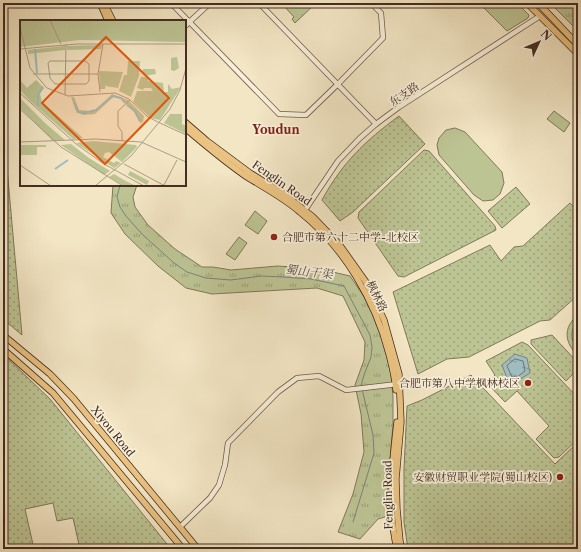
<svg xmlns="http://www.w3.org/2000/svg" width="581" height="552" font-family="'Libre Caslon Text','Noto Serif SC',serif">
	<style>
		.grass { fill: url(#grass-dots); stroke: #80785a }
		.park { fill: url(#park-tufts); stroke: #80785a }
		.garden { fill: #bdc494; stroke: #80785a }
		.water { fill: url(#water-ripples); stroke: #7b837f }
		.lines { fill: none; stroke-linecap: round; stroke-linejoin: round }
		.shore { stroke: #72746f; stroke-width: 1 }
		.stream { stroke: #7b837f; stroke-width: 1 }
		.minor-casing { stroke: #705a49; stroke-width: 6 }
		.major-casing { stroke: #442c20; stroke-width: 7 }
		.minor { stroke: #f7efd9; stroke-width: 4.5 }
		.major { stroke: #eac382; stroke-width: 5.5 }
		.poi-dot { fill: #8f2418; stroke: #f7efd9; stroke-width: 1.5 }
		.labels { text-anchor: middle; stroke-width: 3.5; stroke-linejoin: round; paint-order: stroke }
		.street-label { font-size: 11px; fill: #442c20; stroke: #f7efd9 }
		.poi-label { font-size: 11px; fill: #442c20; stroke: #f7efd9; text-anchor: end }
		.neighbourhood-label { font-size: 12px; font-weight: bold; fill: #7a1f14; stroke: #f7efd9 }
		.water-label { font-size: 12px; font-style: italic; fill: #5b5048; stroke: #f7efd9 }
		.inset-river { fill: none; stroke: #9fbdbe; stroke-width: 2 }
		.inset-road { fill: none; stroke: #ad9c83; stroke-width: 1 }
		.view { fill: #e0570d; fill-opacity: 0.15; stroke: #e0570d; stroke-width: 2 }
		.inset-edge { fill: none; stroke: #442c20; stroke-width: 2 }
	</style>
	<defs>
		<pattern id="grass-dots" width="8" height="8" patternUnits="userSpaceOnUse"><rect width="8" height="8" fill="#bdc494"/><path d="M2 2h.1M6 6h.1" fill="none" stroke="#9b9f78" stroke-width="1.8" stroke-linecap="round"/></pattern>
		<pattern id="park-tufts" width="24" height="20" patternUnits="userSpaceOnUse"><rect width="24" height="20" fill="#bdc494"/><path d="M3 7l-1-3M5 7V3M7 7l1-3M15 17l-1-3M17 17v-4M19 17l1-3" fill="none" stroke="#9b9f78"/></pattern>
		<pattern id="water-ripples" width="26" height="14" patternUnits="userSpaceOnUse"><rect width="26" height="14" fill="#9fbdbe"/><path d="M2 4q2-2 4 0t4 0M15 11q2-2 4 0t4 0" fill="none" stroke="#839a9a"/></pattern>
	</defs>
	<rect width="100%" height="100%" fill="#f3e6c5"/>
	<filter id="stains"><feTurbulence type="fractalNoise" baseFrequency=".005" numOctaves="4"/><feColorMatrix values="0 0 0 0 .2 0 0 0 0 .09 0 0 0 0 .02 0 0 0 .5 -.17"/></filter>
	<radialGradient id="worn" r=".72"><stop offset=".6" stop-color="#630" stop-opacity="0"/><stop offset="1" stop-color="#630" stop-opacity=".3"/></radialGradient>
	<g class="grass">
		<path d="M 3,44 L 7,168 L 22,335 L 3,319 Z"/>
		<path d="M 399,116 L 425,144 L 353,212 L 340,221 L 322,200 C 342,163 365,141 399,116 Z"/>
		<path d="M 424,150 L 429,151 L 495,226 L 496,230 L 404,277 L 398,276 L 358,218 L 359,212 Z"/>
		<path d="M 516,187 L 530,204 L 502,228 L 488,211 Z"/>
		<path d="M 570,203 L 578,212 L 578,295 L 550,320 L 540,321 L 469,357 L 447,359 L 418,374 L 393,292 L 490,245 L 501,261 L 514,247 L 523,246 Z"/>
		<path d="M 552,335 L 578,363 L 578,369 L 566,381 L 531,344 L 531,340 Z"/>
		<path d="M 522,342 L 528,345 L 578,398 L 578,439 L 559,457 L 554,458 L 536,439 L 549,426 L 517,391 L 505,402 L 487,383 L 495,375 L 486,361 Z"/>
		<path d="M 3,354 L 50,399 L 171,549 L 80,549 L 73,518 L 57,521 L 53,503 L 25,509 L 34,549 L 4,549 L 3,542 Z"/>
		<path d="M 471,375 L 555,464 L 578,442 L 578,511 L 573,516 L 575,518 L 578,515 L 578,549 L 408,549 L 404,522 L 404,469 L 407,406 L 422,400 Z"/>
	</g>
	<g class="park">
		<path d="M 285,3 L 316,3 L 295,23 L 292,19 L 294,17 L 284,6 Z"/>
		<path d="M 550,3 L 578,3 L 578,31 Z"/>
		<path d="M 113,185 L 137,185 L 133,197 L 135,207 L 148,225 L 175,249 L 202,267 L 213,267 L 231,270 L 278,266 L 320,269 L 350,276 L 367,301 L 382,336 L 391,375 L 393,397 L 393,425 L 388,481 L 388,516 L 378,519 L 360,539 L 338,532 L 353,494 L 364,452 L 361,414 L 355,385 L 364,360 L 365,342 L 343,296 L 317,288 L 212,294 L 186,288 L 158,266 L 125,234 L 111,213 Z"/>
	</g>
	<g class="garden">
		<path d="M 479,3 L 517,3 L 529,15 L 528,18 L 507,31 Z"/>
		<path d="M 554,111 L 570,123 L 564,132 L 547,119 Z"/>
		<path d="M 455,128 L 465,132 L 502,172 L 504,183 L 500,194 L 493,200 L 483,201 L 474,195 L 439,155 L 437,145 L 439,138 L 446,130 Z"/>
		<path d="M 255,211 L 267,221 L 258,234 L 245,225 Z"/>
		<path d="M 239,237 L 247,243 L 235,260 L 226,254 Z"/>
		<path d="M 578,315 C 578,322 572,327 572,334 C 571,341 576,344 578,349 C 579,351 578,354 578,356 C 565,343 562,328 578,315 Z"/>
	</g>
	<path class="water" d="M 515,354 L 527,358 L 530,373 L 517,381 L 508,381 L 502,365 Z"/>
	<g class="lines">
		<path class="shore" d="M 515,359 L 523,361 L 525,371 L 517,377 L 512,377 L 507,366 Z"/>
		<g class="stream">
			<path d="M 120,185 L 117,197 L 120,207 L 126,216 L 142,234 L 174,263 L 187,272 L 206,278 L 231,280 L 261,276 L 283,277 L 311,279 L 344,286 L 370,335 L 372,347 L 371,357 L 364,375 L 361,386"/>
			<path d="M 353,522 L 374,453 L 373,435 L 362,389"/>
		</g>
		<g class="minor-casing">
			<g id="minor">
				<path d="M 171,3 L 279,114 L 306,115 L 337,85 L 383,38 L 381,13 L 371,3"/>
				<path d="M 259,3 L 376,124"/>
				<path d="M 185,26 L 210,3"/>
				<path d="M 303,213 L 338,161 L 360,138 L 376,124 L 399,107 L 540,16"/>
				<path d="M 180,527 L 210,498 L 219,485 L 225,465 L 228,443 L 278,392 L 297,378 L 319,376 L 346,390 L 398,384"/>
			</g>
		</g>
		<g class="major-casing">
			<g id="major">
				<path d="M 100,3 L 108,21"/>
				<path d="M 104,3 L 113,21"/>
				<path d="M 527,3 L 578,54"/>
				<path d="M 538,3 L 578,45"/>
				<path d="M 185,122 L 207,141 L 250,173 L 284,194 L 313,217 L 339,244 L 366,282 L 384,320 L 399,374 L 401,422 L 396,479 L 397,509 L 400,541 L 402,549"/>
				<path d="M 185,128 C 205,145 225,162 247,177 C 265,188 284,198 300,212 C 344,247 375,300 389,354 C 392,366 395,377 396,390"/>
				<path d="M 3,335 L 50,374 L 74,399 L 198,549"/>
				<path d="M 3,349 L 53,393 L 183,549"/>
				<path d="M 397,422 C 392,465 387,507 397,549"/>
			</g>
		</g>
		<use href="#minor" class="minor"/>
		<use href="#major" class="major"/>
	</g>
	<g class="poi-dot">
		<circle cx="274" cy="237" r="4"/>
		<circle cx="528" cy="383" r="4"/>
		<circle cx="560" cy="477" r="4"/>
	</g>
	<g class="labels">
		<g class="street-label">
			<text transform="translate(404 94) rotate(-34)" y="4">东支路</text>
			<text transform="translate(282 183) rotate(35)" y="4">Fenglin Road</text>
			<text transform="translate(377 296) rotate(64)" y="4">枫林路</text>
			<text transform="translate(113 431) rotate(51)" y="4">Xiyou Road</text>
			<text transform="translate(388 495) rotate(-91)" y="4">Fenglin Road</text>
		</g>
		<g class="poi-label">
			<text x="282" y="241" text-anchor="start">合肥市第六十二中学-北校区</text>
			<text x="520" y="387">合肥市第八中学枫林校区</text>
			<text x="552" y="481">安徽财贸职业学院(蜀山校区)</text>
		</g>
		<g class="neighbourhood-label">
			<text x="276" y="134">Youdun</text>
		</g>
		<g class="water-label">
			<text transform="translate(309 272) rotate(6)" y="4">蜀山干渠</text>
		</g>
	</g>
	<g transform="translate(20 20)">
		<rect width="166" height="166" fill="#f3e6c5"/>
		<path d="M 108,41 L 120,41 L 119,56 L 111,77 L 99,71 L 104,55 L 107,55 ZM 79,51 L 103,52 L 98,68 L 86,66 L 86,63 L 85,69 L 80,69 ZM 121,57 L 128,57 L 128,61 L 143,63 L 144,72 L 148,72 L 148,64 L 152,69 L 161,67 L 140,100 L 131,98 L 113,82 L 117,71 L 133,71 L 131,68 L 124,68 L 123,70 L 117,68 ZM 0,60 L 7,68 L 16,60 L 24,68 L 20,74 L 22,82 L 63,118 L 53,119 L 10,81 L 0,70 ZM 0,78 L 26,104 L 45,120 L 33,121 L 0,88 ZM 150,94 L 162,94 L 162,104 L 166,106 L 166,114 L 144,103 ZM 73,121 L 116,125 L 117,127 L 102,142 L 89,132 L 85,133 L 83,137 L 94,143 L 96,141 L 101,143 L 94,148 L 56,123 ZM 51,124 L 69,138 L 90,151 L 84,155 L 41,125 ZM 0,125 L 26,125 L 26,127 L 17,127 L 17,135 L 0,135 L 0,143 ZM 94,154 L 104,160 L 116,166 L 104,166 L 89,157 Z" fill="#bdc494"/>
		<path d="M 110,151 L 129,161 L 127,165 L 108,155 Z" fill="#bdc494"/>
		<path d="M 0,0 L 166,0 L 166,22 L 60,20 L 0,27 ZM 92,74 L 108,80 L 124,96 L 123,102 L 120,103 L 114,92 L 101,79 L 93,77 L 75,94 L 63,95 L 56,91 L 51,77 L 54,77 L 59,90 L 70,91 L 75,90 Z" fill="#bdc494"/>
		<path d="M 82,25 L 81,29 L 47,30 L 47,26 ZM 45,26 L 45,30 L 8,34 L 8,30 ZM 157,37 L 159,48 L 154,51 L 151,50 L 151,38 ZM 123,49 L 135,49 L 136,54 L 124,56 L 122,53 Z" fill="#bdc494"/>
		<path class="inset-river" d="M 15,29 L 17,53M 54,82 L 58,92 L 64,93 L 76,90 L 93,76 L 101,78 L 105,83M 107,85 L 115,91 L 120,101M 18,86 L 18,74 L 23,67M 35,149 L 48,140"/>
		<path class="inset-road" d="M 30,0 L 41,24M 0,7 L 10,48 L 27,68 L 48,76 L 95,73 L 109,79 L 128,97 L 140,103M 0,29 L 57,24 L 166,24M 30,41 L 65,41 L 69,44 L 69,61 L 66,64 L 35,64 L 30,58 L 28,43 ZM 13,54 L 78,54M 80,72 L 78,54 L 83,24M 0,73 L 56,124 L 84,144 L 124,166M 45,75 L 46,24M 0,89 L 41,127 L 103,166M 140,103 L 166,115M 102,121 L 102,112 L 98,106 L 98,91 L 110,80M 0,122 L 76,119 L 121,122 L 166,142M 104,144 L 145,166M 0,145 L 31,166M 144,165 L 157,140M 75,166 L 111,136 L 150,89 L 160,70 L 166,48"/>
		<path class="view" d="M 86,17 L 149,78 L 85,144 L 22,83 Z"/>
		<rect width="166" height="166" class="inset-edge"/>
	</g>
	<rect width="581" height="552" fill="none" stroke="#f3e6c5" stroke-width="16"/>
	<rect x="4" y="4" width="573" height="544" fill="none" stroke="#442c20" stroke-width="2"/>
	<rect x="8" y="8" width="565" height="536" fill="none" stroke="#442c20"/>
	<g transform="translate(539 42) rotate(46)" stroke="#f7efd9" stroke-width="3" paint-order="stroke">
	<path d="M0-3L7 15L0 10L-7 15Z" fill="#442c20"/>
	<text y="-6" font-size="11" font-weight="bold" text-anchor="middle" fill="#442c20">N</text>
	</g>
	<rect width="100%" height="100%" filter="url(#stains)"/>
	<rect width="100%" height="100%" fill="url(#worn)"/>
</svg>
